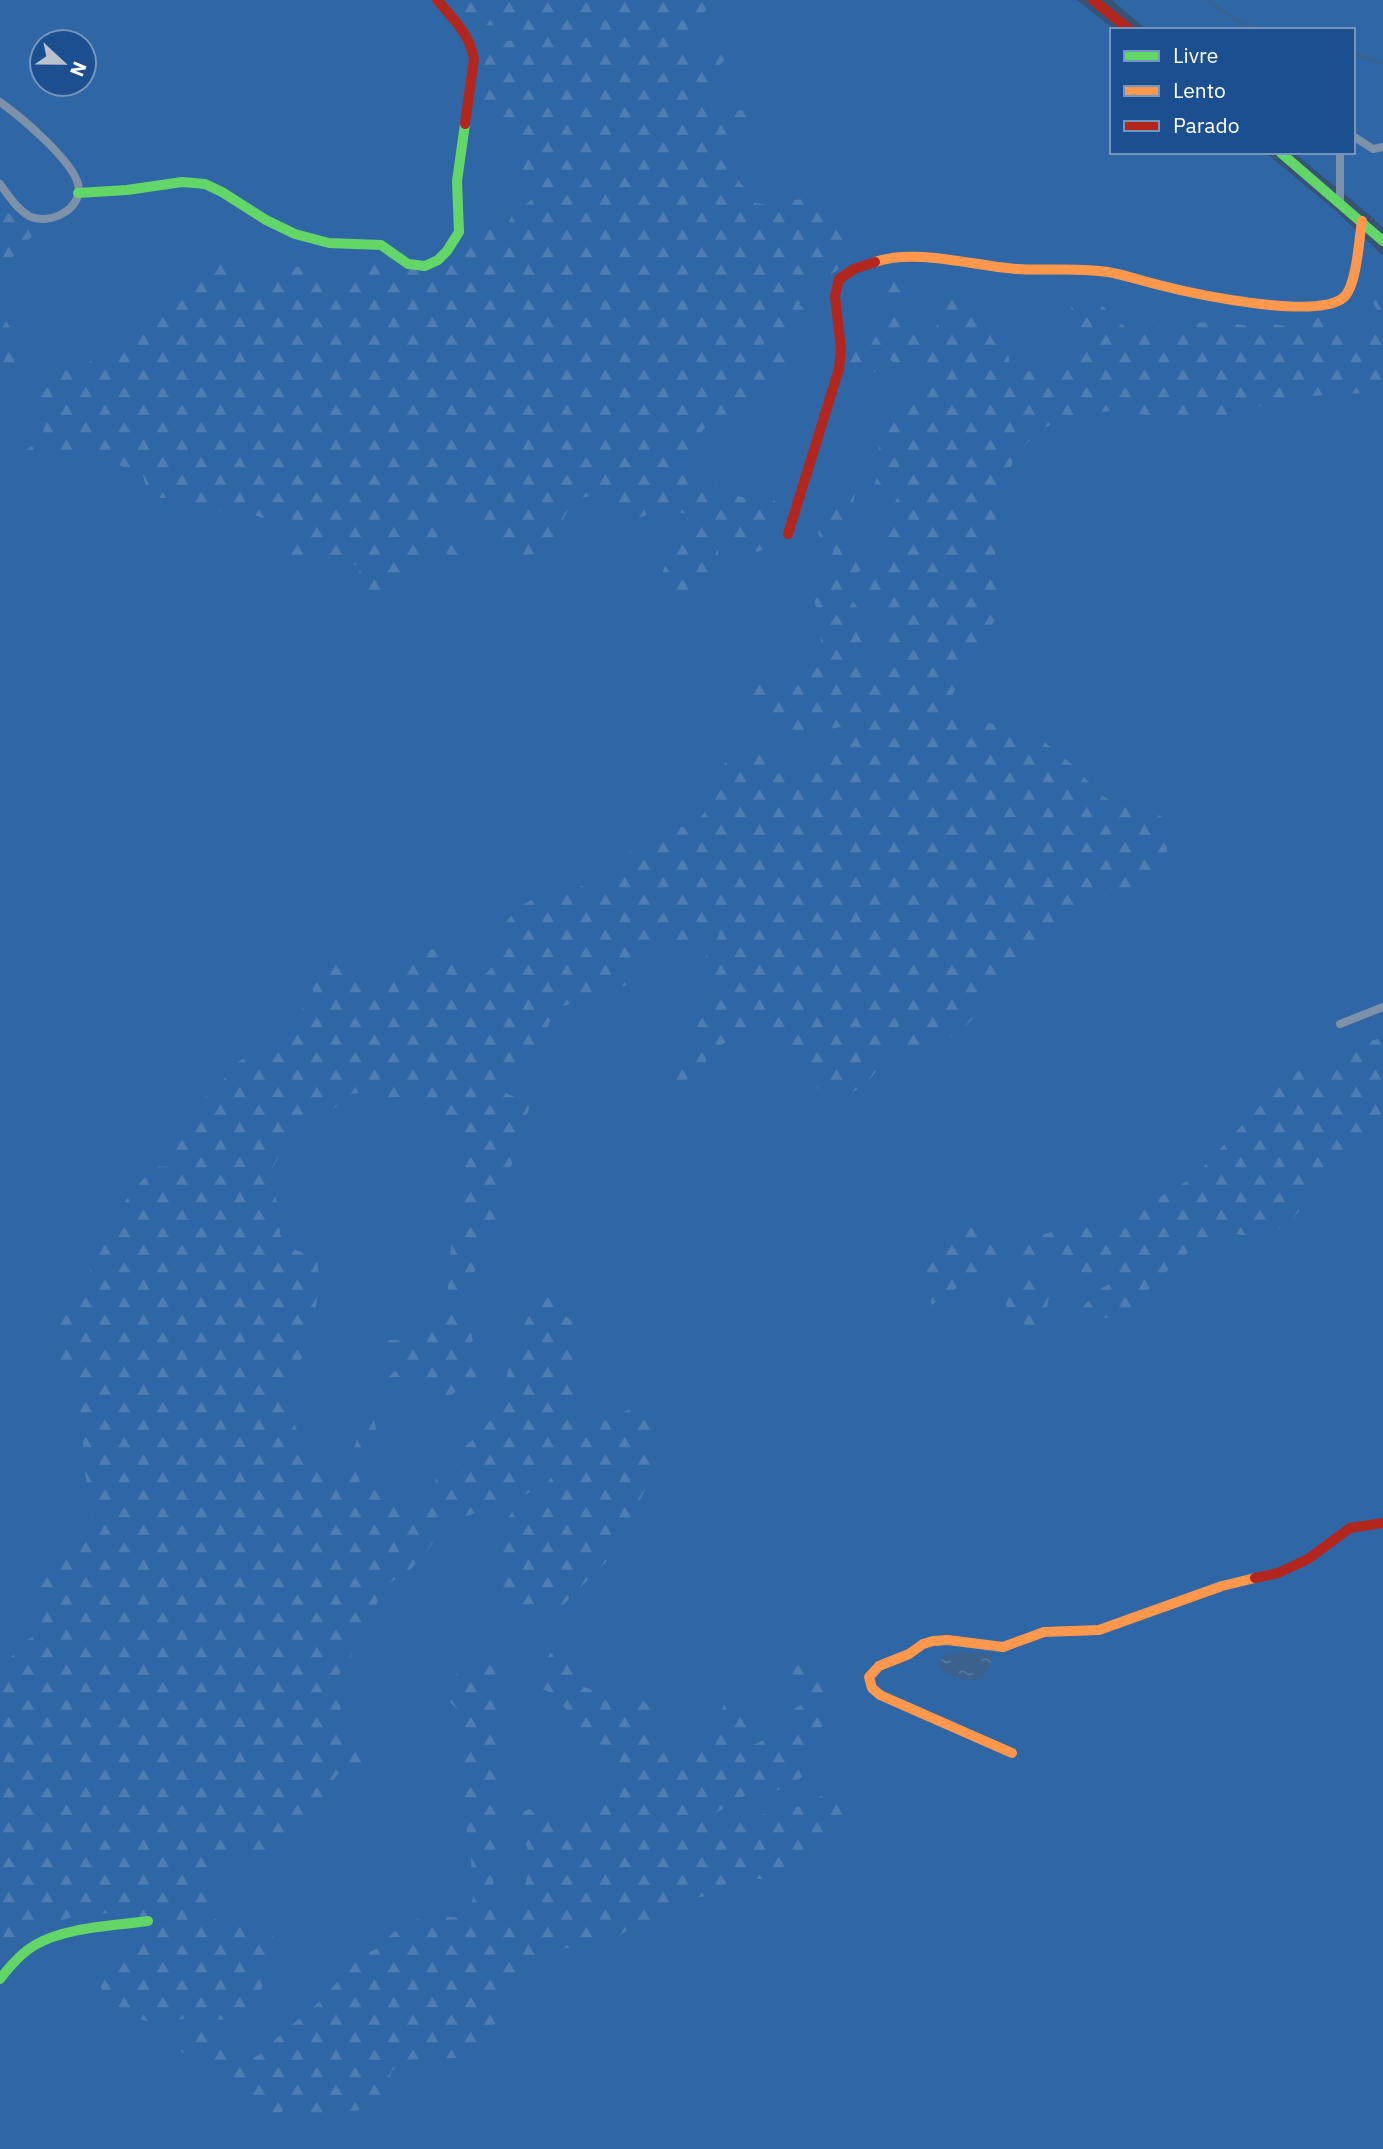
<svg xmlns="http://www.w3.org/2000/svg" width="1383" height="2149" font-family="'IBM Plex Sans',sans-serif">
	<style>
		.grass { fill: #2f66a5; fill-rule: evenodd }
		.forest { fill: url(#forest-firs) }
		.water { fill: url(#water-ripples) }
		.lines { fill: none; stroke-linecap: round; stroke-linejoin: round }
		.stream { stroke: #3b618d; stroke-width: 2.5 }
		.street { stroke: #7d92a8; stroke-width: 8 }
		.fast { stroke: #63d668; stroke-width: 10 }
		.slow { stroke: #ff974d; stroke-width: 10 }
		.jam { stroke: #b3261e; stroke-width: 10 }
	</style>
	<defs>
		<pattern id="forest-firs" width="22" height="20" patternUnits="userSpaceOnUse" patternTransform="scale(1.75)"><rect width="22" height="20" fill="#2f66a5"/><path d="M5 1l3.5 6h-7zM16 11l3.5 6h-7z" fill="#4e7db2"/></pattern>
		<pattern id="water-ripples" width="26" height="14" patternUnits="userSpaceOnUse" patternTransform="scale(1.75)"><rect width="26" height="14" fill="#3b618d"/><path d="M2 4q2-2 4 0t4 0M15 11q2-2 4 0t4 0" fill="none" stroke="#58799e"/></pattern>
	</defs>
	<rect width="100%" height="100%" fill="#365274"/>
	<g class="grass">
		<path d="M 0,0 L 1077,0 L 1115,30 L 1112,30 L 1112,152 L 1265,152 L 1336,211 L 1383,256 L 1383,2149 L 0,2149 ZM 42,42 L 84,42 L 84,84 L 42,84 Z"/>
		<path d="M 1112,0 L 1383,0 L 1383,228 L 1365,211 L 1293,152 L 1353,152 L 1353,30 L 1147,30 Z"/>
	</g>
	<g class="forest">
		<path d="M 446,0 L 715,0 C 699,21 683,22 694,53 L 708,57 L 721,51 L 728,43 L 735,44 C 730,57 727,57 718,67 C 712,73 709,91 713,99 C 717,107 721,112 723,120 L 738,111 L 754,107 L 758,112 C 753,128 742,133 729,143 L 725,154 C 732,167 734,176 744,187 C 747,191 749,198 753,201 C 765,212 805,190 822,204 C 828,210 830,221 835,228 C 841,238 848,246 850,257 L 846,263 L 835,272 L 817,282 L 799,305 L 818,313 C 810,319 802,325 792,327 C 776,332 761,336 761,357 L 765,361 L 771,360 L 786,345 L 793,347 C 789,373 777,374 762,391 C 755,400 749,409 741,418 C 727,417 717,418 706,427 C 696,436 683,465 697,476 C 702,480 711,481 717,485 C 725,489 732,495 742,497 C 749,498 756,493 763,494 C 770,495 776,502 780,507 L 778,515 L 762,550 L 756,552 C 745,542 737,535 721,538 L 718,545 L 718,568 L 708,588 L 696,593 L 671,596 C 643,568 692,545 687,514 C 666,509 647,512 628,523 C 617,510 609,495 591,496 C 558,499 565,542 538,553 C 530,556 519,555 511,553 C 476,545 489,502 448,504 L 440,524 C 449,536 472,538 461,558 L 447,554 L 426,562 L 415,562 C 410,566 405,571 401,575 C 391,588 389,598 372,605 C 357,598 351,585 360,570 L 369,567 L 363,563 L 354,565 L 341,564 L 331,560 L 308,563 L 295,570 L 287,543 L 282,532 L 275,523 L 263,518 L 237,509 L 215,511 L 201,509 L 187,498 L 160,498 L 152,494 L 146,487 L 143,476 L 135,469 L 123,467 L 90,450 L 44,454 L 26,450 L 42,439 L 45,422 L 52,416 L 34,398 L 21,394 L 41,371 L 49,368 L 71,371 L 81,367 L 137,332 L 178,284 L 211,262 L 222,261 L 240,274 L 259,280 L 269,278 L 296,267 L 305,266 L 341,281 L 359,276 L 383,253 L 408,268 C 435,257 457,256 466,225 C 470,225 474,224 479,224 C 484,225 503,236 506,239 L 509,221 L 513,214 L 531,200 L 532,196 L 511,172 C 512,163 522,157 519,147 C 514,132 498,133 489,123 C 483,117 482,77 483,68 C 485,59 489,50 494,43 L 521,39 L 540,48 C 521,7 474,46 446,0 Z"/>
		<path d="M 0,202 L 8,213 L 35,233 L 0,271 Z"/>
		<path d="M 899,274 L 908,278 L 915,288 L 904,308 L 910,329 L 915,329 L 921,325 L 936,330 C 939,317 934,307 941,294 C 961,291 960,298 971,312 C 995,312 985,328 993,340 C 997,346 1004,351 1009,357 C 1010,384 1023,369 1040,370 C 1046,371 1051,375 1057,376 C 1069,366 1075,355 1080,341 C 1072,322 1067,317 1075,296 L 1081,293 L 1093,297 L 1126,328 L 1144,324 L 1169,329 L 1192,323 L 1223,321 L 1262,329 L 1274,324 L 1294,328 L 1316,319 L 1320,315 L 1329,312 L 1336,315 L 1349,327 L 1359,329 L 1365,327 L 1372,334 L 1383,333 L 1383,392 L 1312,396 L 1254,407 L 1239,414 L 1217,416 L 1154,417 L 1120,410 L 1091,413 L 1042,428 L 1015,456 L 1004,484 L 998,518 L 995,556 L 999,586 L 996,618 L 962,672 L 948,707 L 988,723 L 1031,731 L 1074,766 L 1099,793 L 1116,805 L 1143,806 L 1162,817 L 1169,832 L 1167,852 L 1153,878 L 1136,887 L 1110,893 L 1086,906 L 1044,943 L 1017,961 L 1001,975 L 978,1013 L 967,1025 L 950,1037 L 930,1045 L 895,1053 L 904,1019 C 896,1029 888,1040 884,1052 C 882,1057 882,1062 879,1067 C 858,1099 837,1101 805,1082 L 795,1053 L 790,1047 L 782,1044 L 770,1032 C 756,1030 735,1035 723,1044 C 709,1055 679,1101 657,1084 C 661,1070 672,1071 680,1062 C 684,1057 686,1048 689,1042 C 691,1039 695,1037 696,1034 C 699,1029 697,1028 699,1023 C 706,1009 719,1010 720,993 C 716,988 711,986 707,981 C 692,965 715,948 719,934 L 714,934 L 692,945 L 668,942 L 646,955 L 642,960 L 634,978 L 626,985 L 619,988 L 599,988 L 579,1002 L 559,1007 L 553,1012 L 538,1055 L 534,1058 L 522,1061 L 504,1073 L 502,1090 L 506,1093 L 528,1103 L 529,1109 L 513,1152 L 512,1164 L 506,1177 L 503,1198 L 490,1237 L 476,1269 L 466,1285 L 462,1307 L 456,1322 L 465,1322 C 475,1338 474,1342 468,1360 L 472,1359 L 479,1362 L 481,1367 L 478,1378 L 469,1380 L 442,1403 L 429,1403 L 425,1398 L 427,1386 L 425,1380 C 408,1373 397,1396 382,1384 L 395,1371 L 405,1367 L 393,1352 L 382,1346 L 385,1341 C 391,1339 395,1341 401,1340 C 413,1336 424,1333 434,1323 C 453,1305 447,1265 452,1240 C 454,1229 459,1219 462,1209 C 467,1190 467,1168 463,1149 C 446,1137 446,1131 443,1111 L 426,1109 L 411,1097 L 389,1100 L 360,1093 L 351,1094 L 282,1151 L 272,1169 L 271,1180 L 280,1214 L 280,1234 L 284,1241 L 287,1246 L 315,1258 L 318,1264 L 319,1281 L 316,1306 L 310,1325 L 313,1336 C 306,1353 294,1368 289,1386 C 281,1411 310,1465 337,1471 C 357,1456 360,1428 364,1405 L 367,1399 L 371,1407 L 377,1433 L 367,1450 L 366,1464 L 359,1481 L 418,1503 L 433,1493 L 436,1488 L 435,1464 L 453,1472 L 465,1446 L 480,1434 L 500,1407 L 508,1370 L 516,1352 L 525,1323 L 529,1316 L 535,1312 L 542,1296 L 551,1287 L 555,1287 L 554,1298 L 557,1309 L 573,1322 L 580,1341 L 580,1360 L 576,1385 L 575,1423 L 572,1430 L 556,1447 L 531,1492 L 495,1507 L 450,1521 L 445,1525 L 428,1550 L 409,1571 L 383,1587 L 368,1628 L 355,1637 C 353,1655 348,1665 336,1678 L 342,1704 L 338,1721 C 354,1740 369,1739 380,1765 L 347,1769 L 337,1775 L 327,1789 L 324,1808 L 310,1822 L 304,1835 L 297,1840 L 285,1847 L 256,1857 L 233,1858 L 207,1877 L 207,1890 L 217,1896 L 219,1902 L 213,1917 C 229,1930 245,1922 264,1924 L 277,1942 L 276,1954 L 258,1997 L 229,2020 L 191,2018 L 152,2023 L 128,2015 L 104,1993 L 99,1984 L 103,1964 L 130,1945 L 150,1926 L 151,1923 L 150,1918 L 147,1916 C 129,1917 113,1913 97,1913 C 72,1914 34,1929 15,1946 C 9,1951 5,1957 0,1962 L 0,1665 C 11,1659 16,1652 24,1643 C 28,1639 33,1637 37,1632 C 51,1612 33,1589 42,1568 C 54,1558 86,1540 90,1527 C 94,1518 87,1490 86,1479 C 82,1455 85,1410 75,1388 C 71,1378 63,1371 55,1363 C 53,1342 67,1342 53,1319 C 57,1296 82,1303 97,1293 C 98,1280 85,1268 88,1256 C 90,1246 146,1172 155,1168 C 160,1165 165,1168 171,1166 C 175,1159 175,1153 177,1145 C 179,1135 184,1123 188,1114 C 196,1097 206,1100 216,1089 C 225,1080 229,1068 241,1060 C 255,1050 275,1058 287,1048 C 293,1044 295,1036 300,1030 L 298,1017 L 306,1001 L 310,1002 L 311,1007 L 316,1009 L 321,1009 L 325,1003 L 324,998 L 314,993 C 309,979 317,966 327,957 C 355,954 364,979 388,982 L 392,978 L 396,967 L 407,955 L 427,952 L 447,942 L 452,943 L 456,967 L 474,981 L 479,982 C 498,959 503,960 502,929 C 512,910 535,892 556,896 L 565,888 L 579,884 L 591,892 C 609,889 621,860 633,848 L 649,844 L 662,829 L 671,825 L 689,828 C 702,818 712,804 717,789 C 722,776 722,758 735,750 C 760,735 777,791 804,780 C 823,772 834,753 849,740 L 849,731 L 842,727 L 795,734 L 782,731 C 779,727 777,720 773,717 C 769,713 762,714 758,711 C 743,701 748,671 760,661 C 771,666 772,681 782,686 C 793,677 797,682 807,677 C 828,663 821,617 813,598 C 820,581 837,560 832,542 L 822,539 L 818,534 L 820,523 L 847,488 L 853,486 L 856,488 L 847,539 L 849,542 L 858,543 L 864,547 L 866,557 C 859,577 841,591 860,610 L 856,623 C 861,628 866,641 866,648 C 866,652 864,656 864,660 C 865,668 877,676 883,680 L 884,628 L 882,615 L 872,603 L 866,586 L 870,575 L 882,561 L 888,521 L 896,500 L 909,479 L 913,466 L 908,459 C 894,466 892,486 877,493 L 874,492 C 874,485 876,481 877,475 C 880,458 876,441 886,426 C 892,419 900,413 905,405 C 912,393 917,383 927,373 L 924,357 L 918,358 L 900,368 L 886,356 L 872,353 L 869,359 L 876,368 L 875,372 L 858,376 L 854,374 C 847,364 847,348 849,336 L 854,333 L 858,334 L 868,345 L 871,345 C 875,336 883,329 885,319 C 887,306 879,295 882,283 Z"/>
		<path d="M 1377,292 L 1383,292 L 1383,321 L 1371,299 Z"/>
		<path d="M 0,313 C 16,334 35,365 12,388 L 0,385 Z"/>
		<path d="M 1378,1039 L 1383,1040 L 1383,1112 L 1359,1135 L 1324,1184 L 1312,1196 L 1290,1222 L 1263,1238 L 1236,1234 L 1217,1235 L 1185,1255 L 1154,1283 L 1130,1310 L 1118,1318 L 1106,1318 L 1082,1308 L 1098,1290 L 1111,1283 C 1102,1272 1088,1276 1076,1269 C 1069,1265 1065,1257 1059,1254 C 1039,1244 1033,1274 1034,1287 L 1051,1288 L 1047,1306 L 1036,1328 L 1024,1324 L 1007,1313 L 1006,1300 L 1017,1281 L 1017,1256 C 997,1258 994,1264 989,1282 C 963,1282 952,1289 932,1305 L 925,1287 L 925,1269 L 968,1206 L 979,1230 L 994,1235 L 1002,1240 L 1019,1241 L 1052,1232 L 1097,1224 L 1117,1219 L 1153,1201 L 1194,1177 L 1273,1092 L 1301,1069 L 1343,1064 L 1366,1042 Z"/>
		<path d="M 638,1404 L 646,1412 L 655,1437 L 651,1453 L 657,1476 L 647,1486 L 612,1556 L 561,1607 C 552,1607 546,1604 537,1604 C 522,1603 511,1609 498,1599 C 493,1571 495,1527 518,1506 C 524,1501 533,1502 538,1498 C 548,1491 553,1466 562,1455 C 571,1444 585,1429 598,1423 C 613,1416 623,1414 638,1404 Z"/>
		<path d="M 558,1652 L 569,1665 L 578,1684 L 586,1688 L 596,1690 L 603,1696 L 609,1699 L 631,1696 L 639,1697 L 652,1709 L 655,1728 L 665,1737 L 675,1759 L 680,1761 L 687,1756 L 703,1734 L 717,1732 C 726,1716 715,1688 747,1701 C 751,1716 745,1730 749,1744 L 756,1744 L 763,1740 L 771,1742 L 788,1723 L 795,1708 L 811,1699 L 799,1687 L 797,1679 L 790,1675 L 789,1670 C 798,1658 809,1663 821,1668 L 826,1692 L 824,1704 L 825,1717 L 820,1733 L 813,1741 L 806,1775 L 775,1792 L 759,1787 L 711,1816 L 707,1829 L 735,1817 L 748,1819 L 774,1811 L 801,1806 L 821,1796 L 833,1798 L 843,1807 L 844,1828 L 836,1836 L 811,1842 L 777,1874 L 762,1879 L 740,1879 L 726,1884 L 714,1895 L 700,1897 L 667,1909 L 648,1926 L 631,1928 L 605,1945 L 557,1949 L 546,1959 L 530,1967 L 510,1988 L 498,2005 L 496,2024 L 484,2027 L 480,2057 L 404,2060 L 391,2072 C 385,2113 367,2110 332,2112 C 325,2112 317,2117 311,2117 C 303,2116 293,2109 285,2106 L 274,2126 L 268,2124 L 238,2093 L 224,2084 L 213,2063 L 203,2057 L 189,2055 L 177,2050 L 183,2037 C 194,2033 211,2027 222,2035 C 230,2041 233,2052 240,2058 L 255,2057 L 263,2052 L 281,2034 L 318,2003 L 361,1956 L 376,1949 L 405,1922 L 435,1916 L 468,1918 L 473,1898 L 471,1858 L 464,1813 L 466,1770 L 463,1762 L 460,1712 L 445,1697 C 449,1682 466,1653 485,1661 C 490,1663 495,1669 498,1673 L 500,1688 L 499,1753 L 503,1774 L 493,1877 L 494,1895 L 499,1902 L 512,1909 L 517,1906 C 522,1897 532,1865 530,1856 C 525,1837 514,1834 523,1812 L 529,1809 L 553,1821 L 572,1825 L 585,1811 L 594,1810 L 603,1801 L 617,1771 L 616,1760 L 607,1749 L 574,1725 L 566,1709 L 551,1693 L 542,1689 C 540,1675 544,1666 550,1653 Z"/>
	</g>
	<path class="water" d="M 960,1652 L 993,1655 C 987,1689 963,1684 940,1668 L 939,1663 L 944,1656 Z"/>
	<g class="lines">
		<g class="stream">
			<path d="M 1207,0 L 1230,16 L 1256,30"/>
			<path d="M 1353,53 L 1383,63"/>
		</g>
		<g class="street">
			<path d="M 0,102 C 20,116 72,160 78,184 C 84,209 49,226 29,216 C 17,209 8,195 0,184"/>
			<path d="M 1353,136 L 1373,149 L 1383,147"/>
			<path d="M 1340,202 L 1340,152"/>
			<path d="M 1340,1024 L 1383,1007"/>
		</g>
		<g class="fast">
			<path d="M 1280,152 L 1383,241"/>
			<path d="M 78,193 L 127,190 L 182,182 L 205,184 L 222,192 L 266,220 L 295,234 L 329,243 L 381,245 L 408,264 L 425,266 L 438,260 L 447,251 L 459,232 L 457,181 L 465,124"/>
			<path d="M 0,1979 C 10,1966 21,1953 35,1945 C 65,1927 114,1926 148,1921"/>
		</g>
		<g class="slow">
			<path d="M 875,262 C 915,248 974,266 1017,269 C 1047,271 1078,267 1108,272 C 1125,275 1142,281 1159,285 C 1194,294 1315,320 1343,298 C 1357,287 1359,238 1362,221"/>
			<path d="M 1012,1753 L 880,1695 L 872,1688 L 869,1677 L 879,1666 L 909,1654 L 923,1644 L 933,1641 L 948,1640 L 1003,1647 L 1044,1632 L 1099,1630 L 1222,1586 L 1255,1578"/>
		</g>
		<g class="jam">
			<path d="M 437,0 C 453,18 470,35 474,59 L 465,124"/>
			<path d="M 1093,0 L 1130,30"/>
			<path d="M 788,534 L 839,369 L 841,349 L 835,296 L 839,279 L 854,269 L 875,262"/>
			<path d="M 1255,1578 L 1278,1573 L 1308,1559 L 1350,1528 L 1383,1523"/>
		</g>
	</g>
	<rect x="1110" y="28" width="245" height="126" fill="#1b4f8f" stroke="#7695bc" stroke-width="2"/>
	<rect x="1124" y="51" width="35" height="10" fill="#63d668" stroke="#7695bc" stroke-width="2"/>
	<text x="1173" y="63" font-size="21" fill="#ffffff">Livre</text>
	<rect x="1124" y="86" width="35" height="10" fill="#ff974d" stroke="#7695bc" stroke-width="2"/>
	<text x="1173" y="98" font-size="21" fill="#ffffff">Lento</text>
	<rect x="1124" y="121" width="35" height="10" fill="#b3261e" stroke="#7695bc" stroke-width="2"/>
	<text x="1173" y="133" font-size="21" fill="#ffffff">Parado</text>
	<g transform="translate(63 63) rotate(112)"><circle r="33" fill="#1b4f8f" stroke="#7695bc" stroke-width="2"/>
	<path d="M0-5L12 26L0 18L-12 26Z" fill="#b9c2ce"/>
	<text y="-10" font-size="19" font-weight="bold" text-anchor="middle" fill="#ffffff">N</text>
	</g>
</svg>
